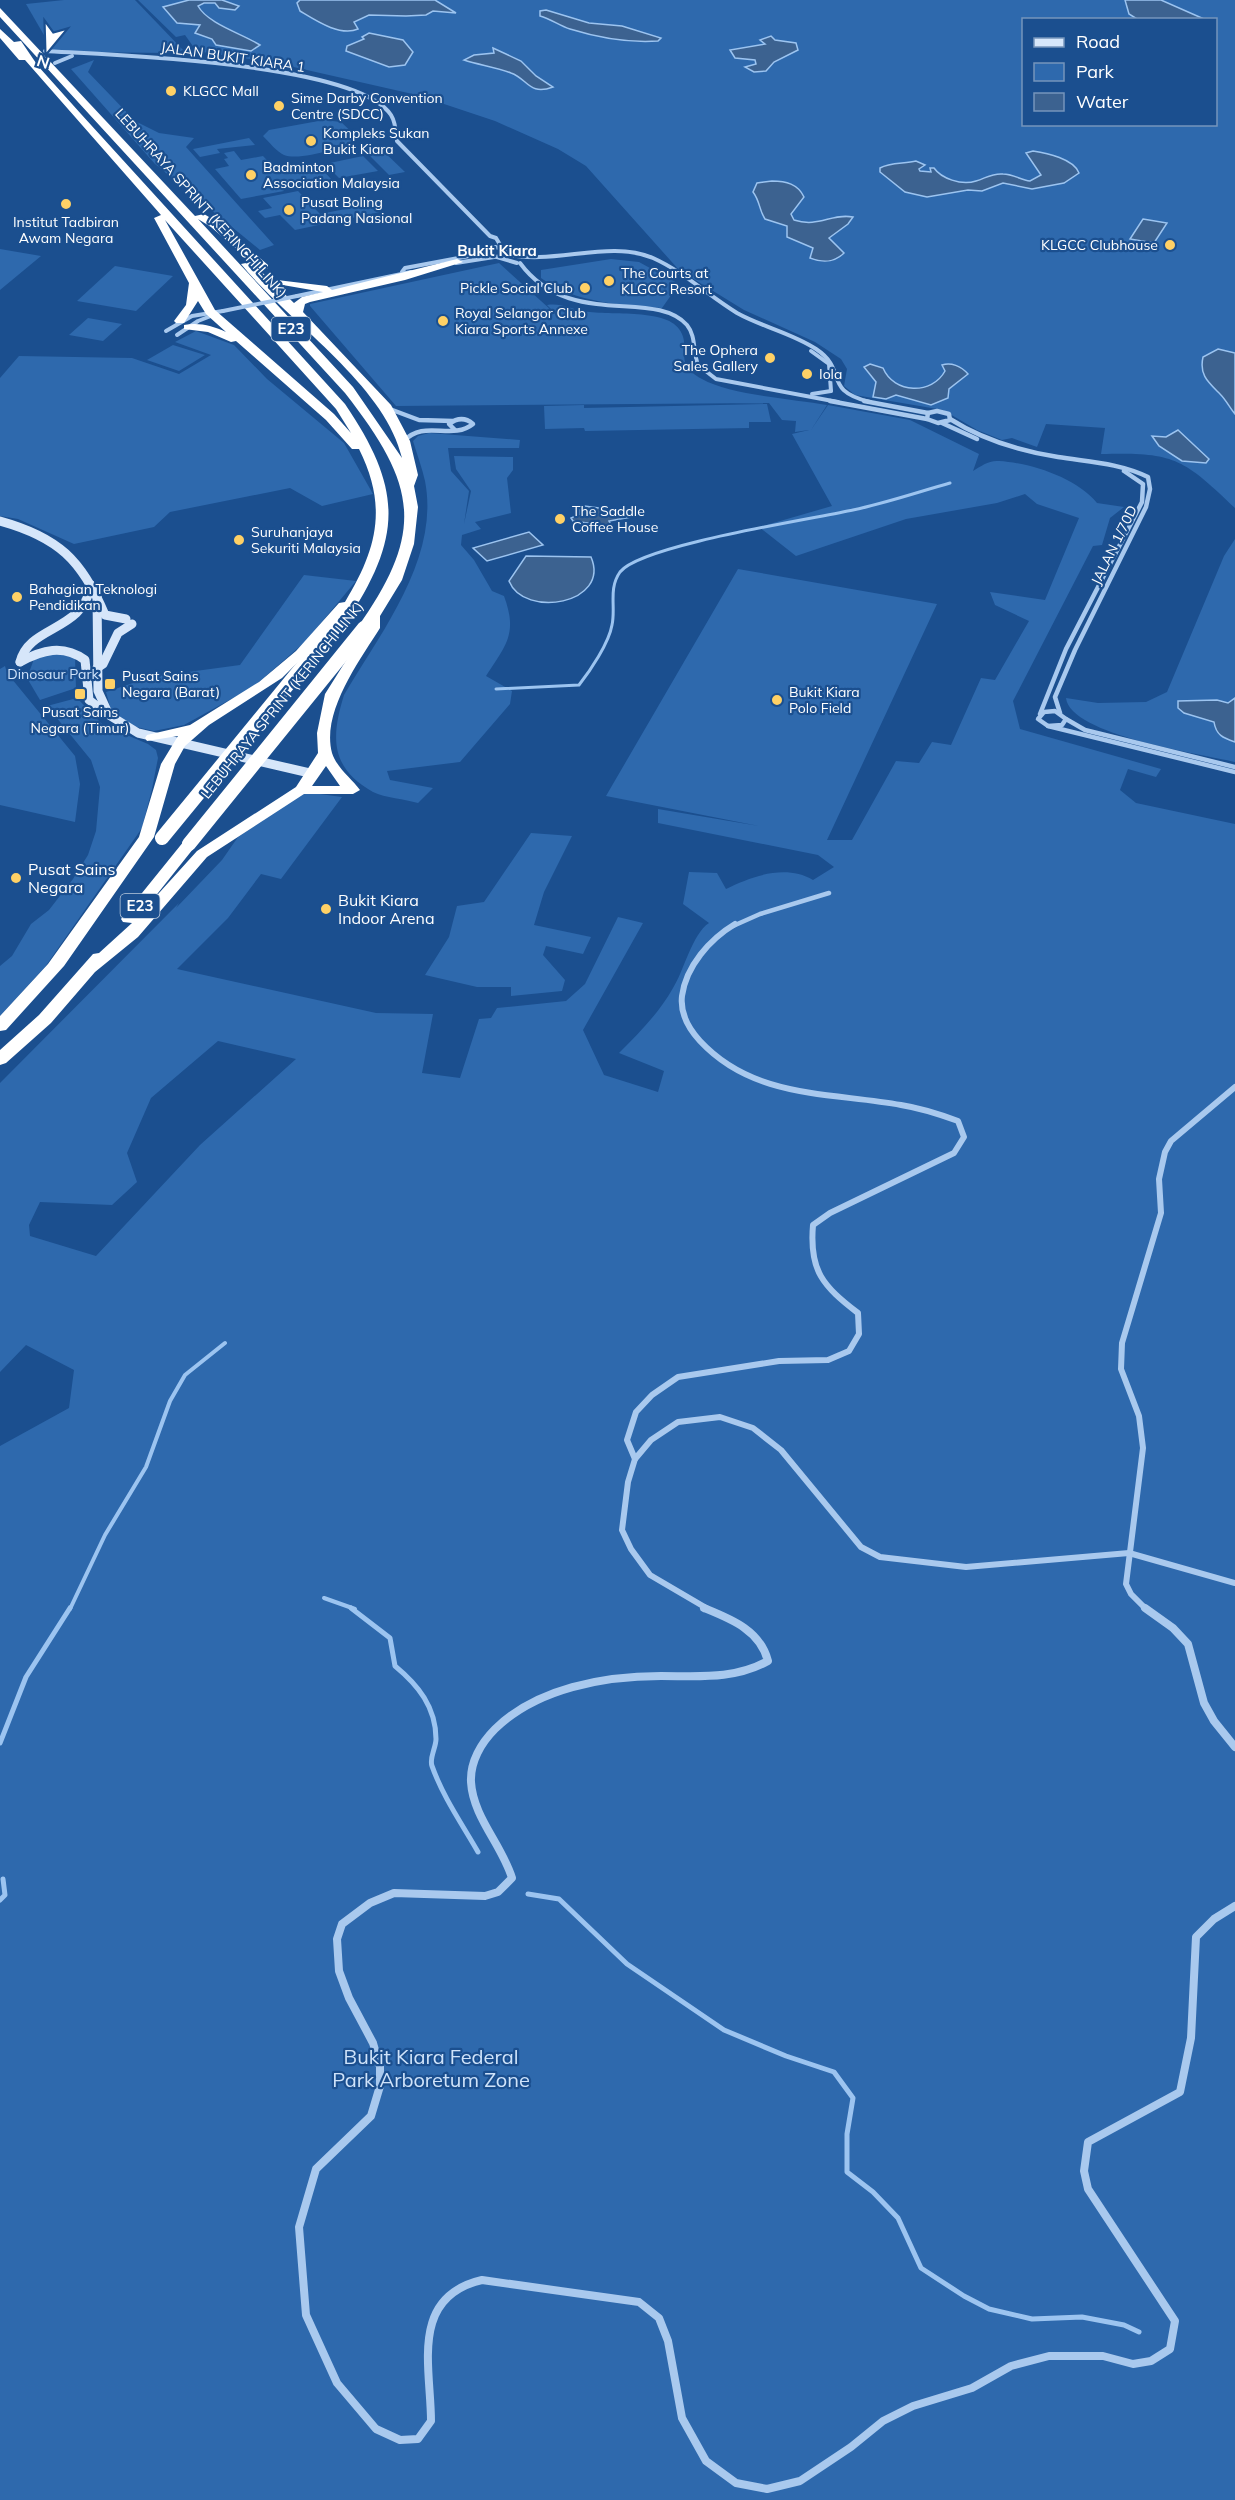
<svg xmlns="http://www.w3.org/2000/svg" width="1235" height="2500" font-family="Mulish,sans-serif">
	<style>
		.green { fill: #2e69ad; fill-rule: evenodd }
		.water { fill: #3c6290; stroke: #9cc4f0; stroke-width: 1.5 }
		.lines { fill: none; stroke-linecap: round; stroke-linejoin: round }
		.stream-far2 { stroke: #9cc4f0; stroke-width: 3 }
		.stream-far1 { stroke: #9cc4f0; stroke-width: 4 }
		.stream { stroke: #9cc4f0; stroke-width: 5 }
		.street-far3 { stroke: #a9c9ee; stroke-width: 4 }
		.street-far2 { stroke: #a9c9ee; stroke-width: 4.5 }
		.street-far1 { stroke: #a9c9ee; stroke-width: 6 }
		.street { stroke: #a9c9ee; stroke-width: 8 }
		.secondary { stroke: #d6e6fa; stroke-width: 9 }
		.highway { fill: #fff; fill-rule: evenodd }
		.street-bridge { stroke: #a9c9ee; stroke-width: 4 }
		.highway-bridge { stroke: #fff; stroke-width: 14 }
		.poi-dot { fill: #ffd166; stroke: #1b4f8f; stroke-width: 2 }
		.labels { text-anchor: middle; stroke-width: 4.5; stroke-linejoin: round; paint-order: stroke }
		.far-street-label { font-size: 14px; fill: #fff; stroke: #1b4f8f }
		.far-poi-label { font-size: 14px; fill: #fff; stroke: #1b4f8f; text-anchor: start }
		.far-park-label { font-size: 14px; fill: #cfe3fa; stroke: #1b4f8f }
		.far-neighbourhood-label { font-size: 15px; font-weight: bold; fill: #fff; stroke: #1b4f8f }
		.shield { fill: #1b4f8f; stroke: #bbcadd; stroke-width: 1.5 }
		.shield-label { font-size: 15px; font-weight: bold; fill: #fff }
		.poi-label { font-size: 16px; fill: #fff; stroke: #1b4f8f; text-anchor: start }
		.near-park-label { font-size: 20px; fill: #cfe3fa; stroke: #1b4f8f }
	</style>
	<rect width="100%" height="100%" fill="#1b4f8f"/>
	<g class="green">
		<path d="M 64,0 L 135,0 L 183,50 L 175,53 L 59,52 L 52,49 L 26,4 Z"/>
		<path d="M 138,0 L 1235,0 L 1235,508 C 1183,458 1174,452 1101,454 L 1105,428 L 1046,424 L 1037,447 L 1012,438 L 1002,440 L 977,430 L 943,410 L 855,395 L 844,386 L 847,369 L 841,359 L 815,342 L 744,310 L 679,270 L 586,166 L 558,149 L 495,121 L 417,95 L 276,63 L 202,52 L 195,49 L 185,35 L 176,37 ZM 1024,20 L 1216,20 L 1216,124 L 1024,124 Z"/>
		<path d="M 94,60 L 88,72 L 135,121 L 159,133 L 194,138 L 186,147 L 274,245 L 260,250 L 155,164 L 71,69 Z"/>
		<path d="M 324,120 L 341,122 L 357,137 C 345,148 300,161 284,155 C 277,152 269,142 263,136 L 269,130 Z"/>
		<path d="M 249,138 L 255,145 L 217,149 L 220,153 L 200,157 L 193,149 Z"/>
		<path d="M 379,147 L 405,172 L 389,175 L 364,150 Z"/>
		<path d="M 234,151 L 241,160 L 263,156 L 279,173 L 318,165 L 332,180 L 293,188 L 287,182 L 278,183 L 284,191 L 241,199 L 215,169 L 229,166 L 224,159 L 228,158 L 224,153 Z"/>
		<path d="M 363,156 L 378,171 L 339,178 L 325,164 Z"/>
		<path d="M 298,191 L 320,214 L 371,204 L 380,212 L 295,230 L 280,215 L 265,218 L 258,211 L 272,208 L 263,198 Z"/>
		<path d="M 0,249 L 41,256 L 0,290 Z"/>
		<path d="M 611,259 L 639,262 L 679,284 L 662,308 C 621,305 575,303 541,278 L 541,270 Z"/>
		<path d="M 499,263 L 561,319 L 547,305 C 561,303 569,308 582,311 C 606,316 665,308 679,329 C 693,348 671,362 702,379 C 730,395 793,399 827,405 L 811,430 L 828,405 L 910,420 L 979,454 L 973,471 C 981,466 989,460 999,461 C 1031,463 1077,478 1097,503 L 1124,507 L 1110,518 L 1102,545 L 1093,546 L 1013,701 L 1020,729 L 1161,769 L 1156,777 L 1128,769 L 1120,790 L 1136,803 L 1235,824 L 1235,2500 L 0,2500 L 0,1446 L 69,1408 L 74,1370 L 26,1345 L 0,1372 L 0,1083 L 179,903 L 176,908 L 222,860 L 238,837 L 305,792 L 342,797 L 281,879 L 261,874 L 228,918 L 177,969 L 376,1013 L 433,1014 L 422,1073 L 460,1078 L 479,1019 L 491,1018 L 497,1008 L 566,1001 L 585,984 L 618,917 L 643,923 L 583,1030 L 604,1075 L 658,1092 L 664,1071 L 619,1053 C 639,1033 659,1013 673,988 C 684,971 692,934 709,923 L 683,904 L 689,872 L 717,873 L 726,889 C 752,876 786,864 813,880 L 834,867 L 818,855 L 658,823 L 658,809 L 759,826 L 606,796 L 738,569 L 937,604 L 827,840 L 852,840 L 896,761 L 919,763 L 932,742 L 951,745 L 981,678 L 995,680 L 1029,621 L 995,605 L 990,592 L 1045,600 L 1079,518 L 1037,504 L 1025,494 L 997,503 L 906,519 L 796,556 L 759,527 L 832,506 L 792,434 L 809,430 L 795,432 L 796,421 L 782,420 L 769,403 L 396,406 L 310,306 L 310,304 ZM 218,1041 L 296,1059 L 200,1145 L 96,1256 L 30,1236 L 29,1225 L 40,1202 L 112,1205 L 137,1182 L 127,1153 L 151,1098 Z"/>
		<path d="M 115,266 L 173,276 L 136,311 L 77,301 Z"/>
		<path d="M 88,318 L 122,324 L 103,341 L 69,335 Z"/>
		<path d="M 196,331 L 234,345 L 267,379 L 344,443 L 373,494 L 322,506 L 290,488 L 170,512 L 154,527 L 74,544 L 18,519 L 0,516 L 0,378 L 19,356 L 132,358 L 179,374 L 211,355 L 175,342 Z"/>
		<path d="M 173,345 L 205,355 L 179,371 L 147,360 Z"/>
		<path d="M 767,404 L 771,422 L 749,422 L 749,428 L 585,431 L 584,428 L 545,429 L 544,406 L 584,405 L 584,408 Z"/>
		<path d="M 429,433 L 520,440 L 519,448 L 448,448 L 451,471 L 469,491 L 464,524 L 471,491 L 456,469 L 454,456 L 513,457 L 513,470 L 507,478 L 511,513 L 475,522 L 481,529 L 462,535 L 461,545 L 474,560 L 492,591 L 504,596 C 518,634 506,645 486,676 L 512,691 L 510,704 L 460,762 L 387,771 L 390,780 L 433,788 L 418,803 C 405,799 385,798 373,792 C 330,768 331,737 344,695 C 381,632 440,558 425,481 C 422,468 417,454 413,441 L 418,436 Z"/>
		<path d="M 1235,539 L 1235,762 C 1201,754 1070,735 1066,698 L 1098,703 L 1146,702 L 1167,692 L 1224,556 Z"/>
		<path d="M 304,575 L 356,581 L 305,642 L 253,687 L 184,725 L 154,731 L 127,725 L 111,710 L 106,692 L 151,677 L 240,665 Z"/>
		<path d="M 54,652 L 75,658 L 76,688 L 40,700 L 27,678 L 34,659 Z"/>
		<path d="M 5,666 L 7,673 L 75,756 L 80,784 L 75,822 L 0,805 L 0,669 Z"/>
		<path d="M 77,698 L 103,725 L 148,744 L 156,750 L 158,758 L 152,789 L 142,828 L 45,967 L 0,1016 L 0,966 L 12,956 L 31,924 L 49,910 L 73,879 L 88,855 L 96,831 L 100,787 L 91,760 L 47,706 Z"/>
		<path d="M 531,833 L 572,836 L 544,892 L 534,925 L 591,937 L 583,954 L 546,946 L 543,955 L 565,980 L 562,991 L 511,996 L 511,987 L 477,987 L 425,975 L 449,937 L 457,906 L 484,902 Z"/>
	</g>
	<g class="water">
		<path d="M 189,0 L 222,0 L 239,6 L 235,10 L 219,8 L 215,3 L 204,3 L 198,6 C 208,24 243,34 260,45 L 251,51 L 216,45 L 212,39 L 195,33 L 200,25 L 177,23 L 163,7 Z"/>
		<path d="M 300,0 L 435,0 L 456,13 L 433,11 L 426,15 L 406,16 L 369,15 L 354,22 L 358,29 C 340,37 315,20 300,11 L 297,3 Z"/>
		<path d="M 1125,0 L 1161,0 L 1204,19 L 1137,19 L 1129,14 Z"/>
		<path d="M 546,10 L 589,23 L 622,26 L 661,38 L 658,41 C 628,43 599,38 570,29 C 560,26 551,19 540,16 L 540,11 Z"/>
		<path d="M 369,33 L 403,40 L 413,52 L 405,65 L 389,67 L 346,51 L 347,46 L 364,39 L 362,37 Z"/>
		<path d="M 771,36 L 775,40 L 796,43 L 798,50 L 774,62 L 766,71 L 754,72 L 745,67 L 756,64 L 755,60 L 735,58 L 730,50 L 765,44 L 760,40 Z"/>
		<path d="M 493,48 L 521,61 L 536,76 L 553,87 C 529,96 528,79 511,73 C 496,67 479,65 464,60 L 474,55 L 494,53 Z"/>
		<path d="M 1033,151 C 1047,153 1074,159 1079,173 L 1064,183 L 1032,189 L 1003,183 L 982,191 L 968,190 L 927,197 L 905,192 L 880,172 L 880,168 C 890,162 905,164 916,161 L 925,165 L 919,169 L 920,171 L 931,172 L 930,168 L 934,168 C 941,178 961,186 976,181 C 986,178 992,173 1003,174 C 1013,174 1021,180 1030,181 L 1041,175 L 1026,153 Z"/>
		<path d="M 772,181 C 786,181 798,184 804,197 L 791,214 L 794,220 C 819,228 831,213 853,217 L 848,224 L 829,238 L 844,253 C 834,263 823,263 810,258 L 813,248 L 787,237 L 787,226 L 765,219 C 759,210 760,201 753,192 L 757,183 Z"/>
		<path d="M 1143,219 L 1167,223 L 1154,243 L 1130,239 Z"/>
		<path d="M 1218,349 L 1235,353 L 1235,414 C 1230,408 1226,400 1220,394 C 1208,382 1199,375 1203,357 Z"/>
		<path d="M 870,364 L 883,368 C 894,394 932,395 945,371 L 942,365 C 951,362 961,366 968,374 L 949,389 L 948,398 L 931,405 L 896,395 L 886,399 L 873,397 L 876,382 L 864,367 Z"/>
		<path d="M 1178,430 L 1209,459 L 1206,463 L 1182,461 L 1159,446 L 1152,436 L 1166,437 Z"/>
		<path d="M 584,506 L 606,509 L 609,513 L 629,512 L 633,515 L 631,517 L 609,521 L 612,527 L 601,529 L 594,524 L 573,521 L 571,518 L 580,514 L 579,509 Z"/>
		<path d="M 529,532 L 543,545 L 487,561 L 473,548 Z"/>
		<path d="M 526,556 L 591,557 C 611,604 524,619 509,581 Z"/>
		<path d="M 1235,698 L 1235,742 C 1223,738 1216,735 1214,722 L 1184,713 L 1178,708 L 1178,701 L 1217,700 L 1228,703 Z"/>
	</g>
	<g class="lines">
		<path class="stream-far2" d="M 496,689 L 579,685 C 590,671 609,643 612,625 C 616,607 608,589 620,572 C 641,545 812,519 853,510 C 886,503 918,492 950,483"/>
		<g class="stream-far1">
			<path d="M 324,1598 L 355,1609"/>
			<path d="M 70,1609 L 105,1535 L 146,1467 L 170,1401 L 185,1375 L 225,1343"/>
		</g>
		<g class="stream">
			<path d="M 351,1608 L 390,1638 L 395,1666 C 418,1685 436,1707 436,1739 C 436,1748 429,1758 432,1766 C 443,1797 462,1824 478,1852"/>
			<path d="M 0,1743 L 26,1677 L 70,1608"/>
			<path d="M 528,1894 L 559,1899 L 627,1964 L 724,2030 L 786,2056 L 834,2072 L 853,2098 L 847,2134 L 847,2172 L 873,2192 L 898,2218 L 921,2268 L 964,2296 L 989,2309 L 1032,2319 L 1082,2317 L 1124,2325 L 1139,2332"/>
			<path d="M 0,1900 L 5,1895 L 3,1879"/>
		</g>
		<g class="street-far3">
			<path d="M 45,51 C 110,55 356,62 391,115 C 396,123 396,132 397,141 L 490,236 L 496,238 L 502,248"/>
			<path d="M 55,63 L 72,56"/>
			<path d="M 495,247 L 504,249 L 506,253 L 497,257 L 486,254 L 487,250 Z"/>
			<path d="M 505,254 C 554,266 608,239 653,258 C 684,272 709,296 737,313 C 762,327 792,333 816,349 C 849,371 821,390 870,402"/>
			<path d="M 497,257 L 517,263"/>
			<path d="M 456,263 L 494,257"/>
			<path d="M 520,263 C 569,330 654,288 687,325 C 696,336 693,352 698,365 L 716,379 L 838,402"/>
			<path d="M 402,272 L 405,268 L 485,253"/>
			<path d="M 297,296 L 411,272"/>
			<path d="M 166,331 L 192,316 L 223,311"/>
			<path d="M 177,335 L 198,321 L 216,314"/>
			<path d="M 811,351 L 829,364 L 831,391"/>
			<path d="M 812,394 L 831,391"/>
		</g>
		<g class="street-far2">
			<path d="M 830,401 L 927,419"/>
			<path d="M 864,401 L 928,413"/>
			<path d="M 387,408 L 419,420 L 453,421"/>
			<path d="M 937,411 L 949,414 L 950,420 L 938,423 L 927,419 L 928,413 Z"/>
			<path d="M 950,419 C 983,440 1020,451 1058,457 C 1089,462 1119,463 1148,477 L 1150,489 L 1146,507 L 1075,650 L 1055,697 L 1060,713"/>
			<path d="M 942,423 L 977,439"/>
			<path d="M 404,441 C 424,419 452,441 473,424 C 465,417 457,418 449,424 L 455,430"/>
			<path d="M 1055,711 L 1066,719 L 1062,725 L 1048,726 L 1038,719 L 1044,712 Z"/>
			<path d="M 1040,714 L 1066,649 L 1142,502 L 1143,484 L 1124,471"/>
			<path d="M 1066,719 L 1085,730 L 1235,767"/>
			<path d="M 1048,726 L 1235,772"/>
			<path d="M 733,926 L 760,914 L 829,893"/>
		</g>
		<g class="street-far1">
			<path d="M 635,1459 L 627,1440 L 636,1412 L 652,1395 L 678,1377 L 779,1361 L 828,1360 L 849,1351 L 859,1334 L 858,1313 C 823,1286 809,1271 813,1225 L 830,1213 L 954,1153 L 964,1137 L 958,1121 C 939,1114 920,1108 901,1105 C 829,1092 754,1099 700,1041 C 689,1029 680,1013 682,996 C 686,966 710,939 735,924"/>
			<path d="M 708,1609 L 650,1575 L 631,1549 L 622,1530 L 628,1482 L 635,1459 L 651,1440 L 678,1422 L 720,1417 L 753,1428 L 781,1450 L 861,1547 L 880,1557 L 966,1567 L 1129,1553 L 1235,1583"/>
			<path d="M 1146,1609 L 1131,1594 L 1126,1584 L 1143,1448 L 1139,1416 L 1121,1369 L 1122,1343 L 1161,1213 L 1159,1179 L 1165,1152 L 1171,1141 L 1235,1087"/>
		</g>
		<g class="street">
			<path d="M 704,1608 C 731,1619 760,1630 768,1661 C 734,1680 698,1676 661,1676 C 604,1676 537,1688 495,1729 C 481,1743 470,1762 471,1782 C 473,1817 502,1845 512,1878 L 498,1892 L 485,1896 L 394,1893 L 370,1903 L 342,1924 L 337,1939 L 339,1971 L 349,1998 L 373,2043 L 380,2067 L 380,2086 L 371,2116 L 316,2169 L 299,2227 L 306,2315 L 337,2383 L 376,2429 L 400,2440 L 418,2439 L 431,2421 C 431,2368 409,2297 482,2280 L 639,2302 L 659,2318 L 668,2341 L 682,2418 L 706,2461 L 736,2483 L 767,2489 L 800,2481 L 851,2447 L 883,2421 L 913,2406 L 972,2388 L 1011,2366 L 1049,2356 L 1103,2356 L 1133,2364 L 1151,2361 L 1170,2349 L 1175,2321 L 1088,2189 L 1084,2171 L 1088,2142 L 1180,2092 L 1191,2038 L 1196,1937 L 1214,1919 L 1235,1906"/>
			<path d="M 1145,1608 L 1173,1628 L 1188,1644 L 1204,1703 L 1214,1721 L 1235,1747"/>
		</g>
		<g class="secondary">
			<path d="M 0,521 C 58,537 82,560 105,615 L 126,619"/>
			<path d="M 97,594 L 98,691 L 109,715 L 138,733 L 314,774"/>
			<path d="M 20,662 C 42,650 63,644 85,660 L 89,700 L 105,712"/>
			<path d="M 20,662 C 29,625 83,632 91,585"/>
			<path d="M 97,668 L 103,664 L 118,633 L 132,624"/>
		</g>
		<g class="highway">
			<path d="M 0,8 L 195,216 L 204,214 L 219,223 L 268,265 L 268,269 L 260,269 L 211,227 L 198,219 L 353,387 L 402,458 C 385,384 288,322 241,264 L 251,262 L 294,303 L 302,297 L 323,292 L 277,284 L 277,280 L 327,286 L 332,290 L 457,259 L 463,262 L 405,280 L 310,302 L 305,304 L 303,312 L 391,405 L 410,441 L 418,475 L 414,486 L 418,507 L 414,544 L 402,580 L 380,616 L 380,628 C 360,660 321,712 332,753 C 337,768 351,778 360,790 L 353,794 L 304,794 L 207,857 L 138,937 L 95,972 L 51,1023 L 6,1063 L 0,1065 L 0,1050 L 39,1015 L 93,954 L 99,953 L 132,923 L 123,922 L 121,919 L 184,841 L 194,841 L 197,844 L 150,903 L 197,851 L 296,787 L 318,753 L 317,733 L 325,694 L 364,632 L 357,628 C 427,530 416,484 345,393 L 0,17 ZM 326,766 L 340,786 L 312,786 Z"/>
			<path d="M 0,29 L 14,42 L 21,41 L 38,66 L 81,114 L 345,404 C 404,491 402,538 345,624 L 336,624 L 282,678 L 209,725 L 185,746 L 175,764 L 154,837 L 64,966 L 6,1030 L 0,1031 L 0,1016 L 48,964 L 139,837 L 161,764 L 178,736 L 147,741 L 145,738 L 147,735 L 190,725 L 259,682 L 296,651 L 339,603 L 345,602 C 377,549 388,507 359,449 L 352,449 L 326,420 L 236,341 L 231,342 L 208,332 L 184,329 L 184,325 C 199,322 213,326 226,332 L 206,314 L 198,301 L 184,323 L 176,323 L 174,321 L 186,305 L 189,283 L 154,218 L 161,215 L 25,60 L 19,60 L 0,38 ZM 165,220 L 336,409 L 351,433 L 334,414 L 215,310 Z"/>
		</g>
		<path class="street-bridge" d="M 223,311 L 297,296"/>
		<g class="highway-bridge">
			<path d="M 162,838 L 340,621"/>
			<path d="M 189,844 L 364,628"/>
		</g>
	</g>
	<g class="poi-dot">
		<circle cx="171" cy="91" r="6"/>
		<circle cx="279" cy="106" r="6"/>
		<circle cx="311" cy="141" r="6"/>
		<circle cx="251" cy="175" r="6"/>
		<circle cx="66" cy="204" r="6"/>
		<circle cx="289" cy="210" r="6"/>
		<circle cx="1170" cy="245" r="6"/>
		<circle cx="609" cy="281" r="6"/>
		<circle cx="585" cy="288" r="6"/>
		<circle cx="443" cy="321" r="6"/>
		<circle cx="770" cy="358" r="6"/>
		<circle cx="807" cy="374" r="6"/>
		<circle cx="560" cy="519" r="6"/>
		<circle cx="239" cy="540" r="6"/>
		<circle cx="17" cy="597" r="6"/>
		<rect x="104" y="678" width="12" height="12" rx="3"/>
		<rect x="74" y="688" width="12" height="12" rx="3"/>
		<circle cx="777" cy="700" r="6"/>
		<circle cx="16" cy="878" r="6"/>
		<circle cx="326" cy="909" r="6"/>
	</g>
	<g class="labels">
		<g class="far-street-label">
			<text transform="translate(233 57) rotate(8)" y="5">JALAN BUKIT KIARA 1</text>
			<text transform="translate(201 203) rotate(48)" y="5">LEBUHRAYA SPRINT (KERINCHI LINK)</text>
			<text transform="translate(1114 545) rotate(-64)" y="5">JALAN 1/70D</text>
			<text transform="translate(282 700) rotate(-51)" y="5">LEBUHRAYA SPRINT (KERINCHI LINK)</text>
		</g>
		<g class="far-poi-label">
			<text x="183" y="96">KLGCC Mall</text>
			<text x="291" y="103">Sime Darby Convention<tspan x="291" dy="16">Centre (SDCC)</tspan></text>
			<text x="323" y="138">Kompleks Sukan<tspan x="323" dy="16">Bukit Kiara</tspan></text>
			<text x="263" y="172">Badminton<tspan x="263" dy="16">Association Malaysia</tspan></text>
			<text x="301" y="207">Pusat Boling<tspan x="301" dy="16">Padang Nasional</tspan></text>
			<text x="66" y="227" text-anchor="middle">Institut Tadbiran<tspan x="66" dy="16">Awam Negara</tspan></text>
			<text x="1158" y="250" text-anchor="end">KLGCC Clubhouse</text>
			<text x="621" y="278">The Courts at<tspan x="621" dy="16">KLGCC Resort</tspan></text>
			<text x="573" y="293" text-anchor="end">Pickle Social Club</text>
			<text x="455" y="318">Royal Selangor Club<tspan x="455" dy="16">Kiara Sports Annexe</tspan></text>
			<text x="758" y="355" text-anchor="end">The Ophera<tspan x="758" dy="16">Sales Gallery</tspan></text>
			<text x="819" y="379">Iola</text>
			<text x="572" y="516">The Saddle<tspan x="572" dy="16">Coffee House</tspan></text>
			<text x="251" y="537">Suruhanjaya<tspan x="251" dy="16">Sekuriti Malaysia</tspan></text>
			<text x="29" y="594">Bahagian Teknologi<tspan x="29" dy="16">Pendidikan</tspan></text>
			<text x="122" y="681">Pusat Sains<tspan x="122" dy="16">Negara (Barat)</tspan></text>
			<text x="789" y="697">Bukit Kiara<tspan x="789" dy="16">Polo Field</tspan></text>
			<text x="80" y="717" text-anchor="middle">Pusat Sains<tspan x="80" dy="16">Negara (Timur)</tspan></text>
		</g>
		<g class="far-park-label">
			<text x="53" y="679">Dinosaur Park</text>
		</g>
		<g class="far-neighbourhood-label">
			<text x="497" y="256">Bukit Kiara</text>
		</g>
		<g class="shield">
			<rect x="271.5" y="317" width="39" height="24" rx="4.5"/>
			<rect x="120.5" y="894" width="39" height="24" rx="4.5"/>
		</g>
		<g class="shield-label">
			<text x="291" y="334">E23</text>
			<text x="140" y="911">E23</text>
		</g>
		<g class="poi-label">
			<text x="28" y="875">Pusat Sains<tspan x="28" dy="18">Negara</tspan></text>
			<text x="338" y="906">Bukit Kiara<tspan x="338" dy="18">Indoor Arena</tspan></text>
		</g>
		<g class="near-park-label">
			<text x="431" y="2064">Bukit Kiara Federal<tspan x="431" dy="23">Park Arboretum Zone</tspan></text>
		</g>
	</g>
	<rect x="1022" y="18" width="195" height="108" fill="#1b4f8f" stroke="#7695bc" stroke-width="1.5"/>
	<rect x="1034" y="38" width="30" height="9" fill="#d6e6fa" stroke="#7695bc" stroke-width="1.5"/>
	<text x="1076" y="48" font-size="18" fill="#ffffff">Road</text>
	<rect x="1034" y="63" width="30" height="18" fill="#2e69ad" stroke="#7695bc" stroke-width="1.5"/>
	<text x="1076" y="78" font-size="18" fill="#ffffff">Park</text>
	<rect x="1034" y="93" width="30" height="18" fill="#3c6290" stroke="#7695bc" stroke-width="1.5"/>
	<text x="1076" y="108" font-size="18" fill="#ffffff">Water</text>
	<g transform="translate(48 48) rotate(199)" stroke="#1b4f8f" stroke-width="4.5" paint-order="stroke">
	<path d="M0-4.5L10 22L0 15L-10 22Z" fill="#ffffff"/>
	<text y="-9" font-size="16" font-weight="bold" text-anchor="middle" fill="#ffffff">N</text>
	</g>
</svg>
